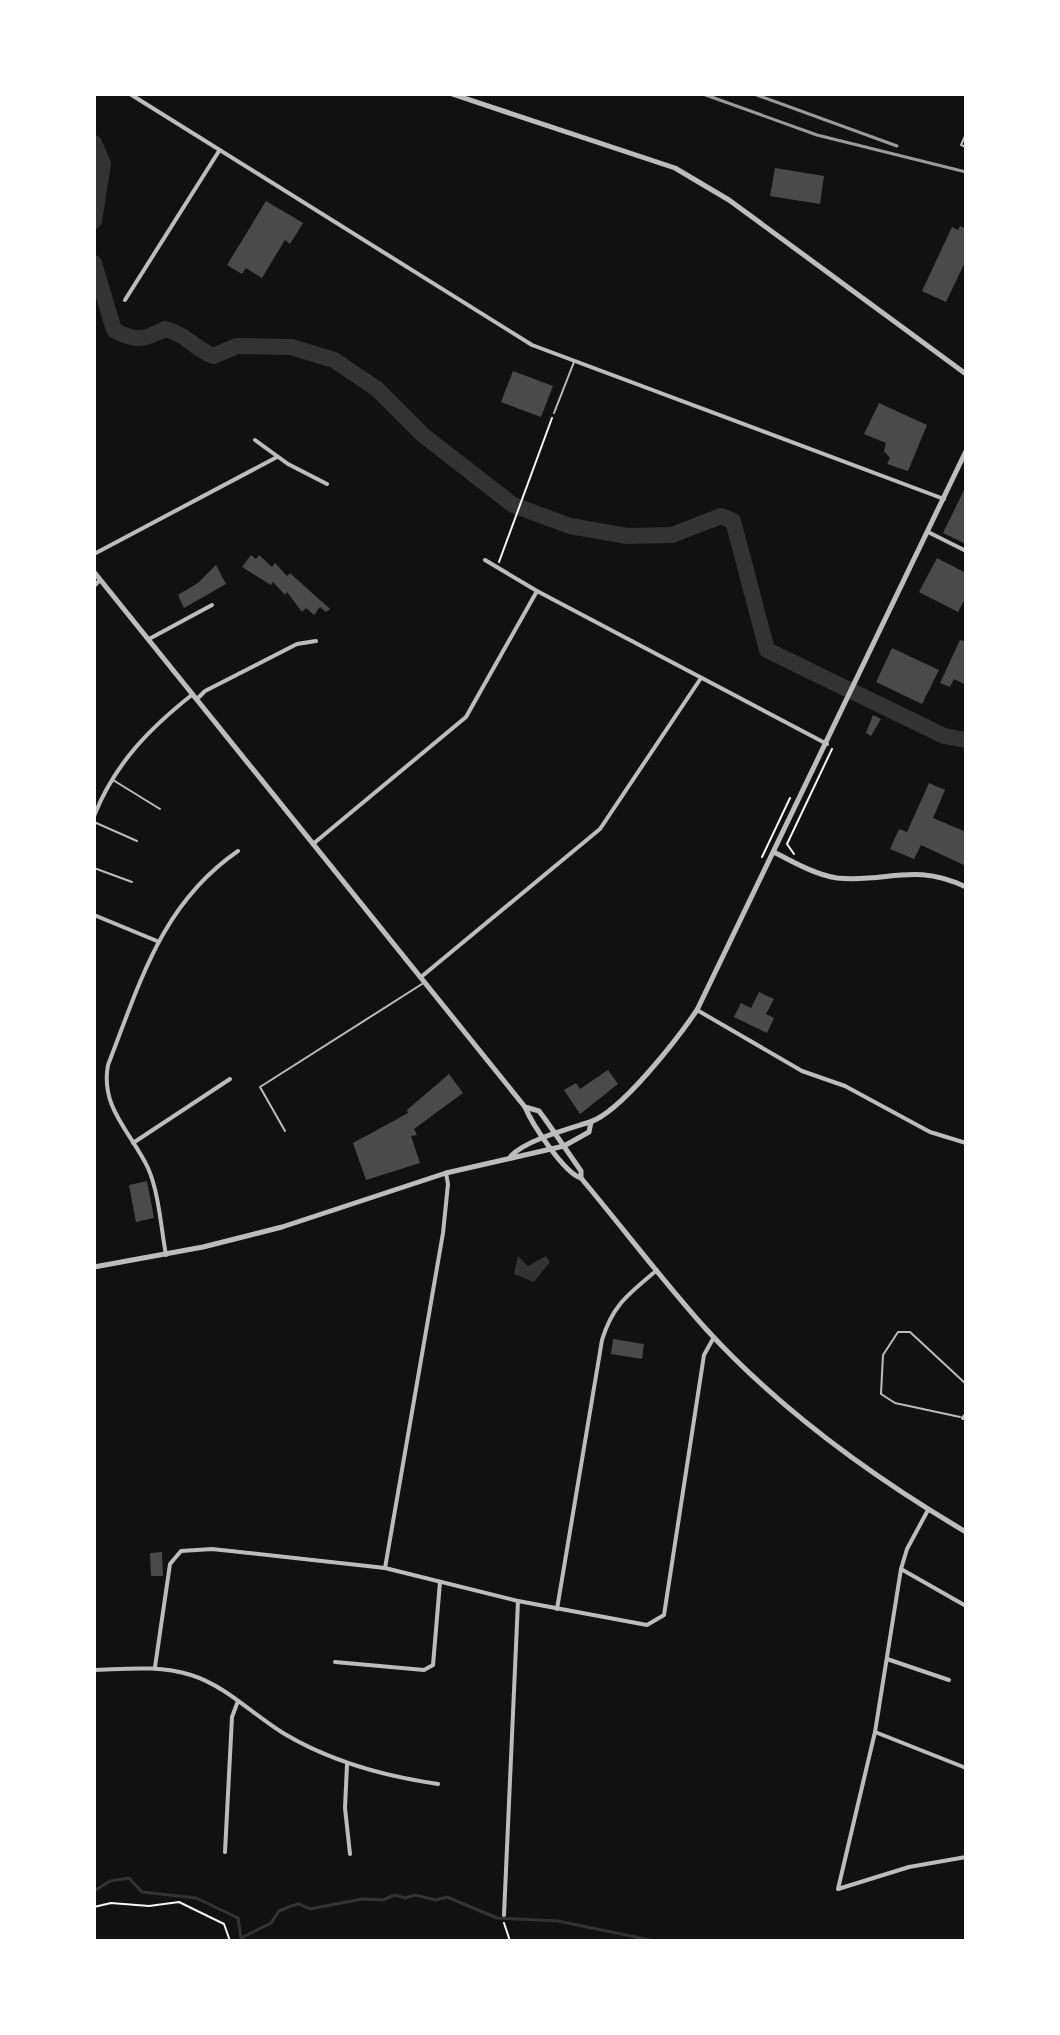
<svg xmlns="http://www.w3.org/2000/svg" width="1060" height="2035" font-family="Merriweather,serif">
	<style>
		.water { fill: #333 }
		.lines { fill: none; stroke-linecap: round; stroke-linejoin: round }
		.stream { stroke: #333; stroke-width: 3 }
		.river { stroke: #333; stroke-width: 16 }
		.building { fill: #4a4a4a }
		.path { stroke: #f5f5f5; stroke-width: 2 }
		.service { stroke: #bcbcbc; stroke-width: 2 }
		.minor { stroke: #bcbcbc; stroke-width: 4 }
		.tertiary { stroke: #bcbcbc; stroke-width: 5 }
		.rail { stroke: #9a9a9a; stroke-width: 3 }
	</style>
	<rect width="100%" height="100%" fill="#111"/>
	<path class="water" d="M 518,1256 L 528,1266 L 546,1256 L 550,1262 L 534,1282 L 514,1274 Z"/>
	<g class="lines">
		<path class="stream" d="M 94,1891 L 110,1881 L 129,1878 L 142,1892 L 196,1898 L 238,1918 L 241,1938 L 271,1923 L 279,1911 L 291,1906 L 299,1904 L 310,1909 L 362,1899 L 383,1900 L 395,1895 L 405,1898 L 415,1895 L 436,1900 L 447,1897 L 497,1918 L 558,1921 L 655,1941"/>
		<g class="river">
			<path d="M 94,143 L 103,164 L 94,221"/>
			<path d="M 94,263 L 114,330 C 136,342 144,340 165,329 C 186,334 194,348 213,356 L 237,346 L 291,347 L 334,360 L 377,389 L 423,435 L 513,505 L 570,526 L 627,536 L 672,535 L 721,516 L 733,521 L 767,650 L 944,736 L 966,740"/>
		</g>
	</g>
	<g class="building">
		<path d="M 775,168 L 824,176 L 820,204 L 770,196 Z"/>
		<path d="M 266,201 L 303,223 L 290,244 L 285,240 L 262,278 L 246,268 L 242,274 L 227,265 Z"/>
		<path d="M 960,226 L 966,229 L 966,260 L 946,302 L 922,291 L 952,227 L 958,230 Z"/>
		<path d="M 513,371 L 553,386 L 541,417 L 501,402 Z"/>
		<path d="M 879,403 L 927,425 L 908,471 L 887,464 L 890,458 L 884,451 L 886,443 L 864,434 Z"/>
		<path d="M 966,486 L 966,544 L 943,533 Z"/>
		<path d="M 251,555 L 256,559 L 259,555 L 272,567 L 275,563 L 287,576 L 290,573 L 330,609 L 326,612 L 320,607 L 314,615 L 306,608 L 302,612 L 287,592 L 285,595 L 273,582 L 271,585 L 242,567 Z"/>
		<path d="M 937,558 L 966,573 L 966,597 L 958,612 L 919,592 Z"/>
		<path d="M 216,565 L 226,584 L 184,608 L 178,595 L 198,583 Z"/>
		<path d="M 966,637 L 966,685 L 954,679 L 950,687 L 940,683 L 960,640 L 964,641 Z"/>
		<path d="M 892,648 L 939,670 L 922,704 L 876,682 Z"/>
		<path d="M 873,715 L 881,719 L 871,736 L 866,733 Z"/>
		<path d="M 929,783 L 945,790 L 933,818 L 966,832 L 966,866 L 921,845 L 914,859 L 890,849 L 899,829 L 907,832 Z"/>
		<path d="M 759,992 L 774,999 L 766,1014 L 774,1018 L 767,1033 L 734,1017 L 741,1003 L 751,1008 Z"/>
		<path d="M 608,1070 L 618,1084 L 580,1114 L 564,1090 L 576,1083 L 580,1089 Z"/>
		<path d="M 449,1074 L 463,1093 L 414,1129 L 417,1135 L 411,1136 L 420,1163 L 366,1180 L 353,1143 L 408,1113 L 407,1110 Z"/>
		<path d="M 147,1181 L 154,1218 L 136,1222 L 129,1185 Z"/>
		<path d="M 613,1339 L 644,1344 L 642,1359 L 611,1354 Z"/>
		<path d="M 162,1552 L 163,1576 L 151,1576 L 150,1553 Z"/>
	</g>
	<g class="lines">
		<g class="path">
			<path d="M 499,562 L 552,418"/>
			<path d="M 794,854 L 787,844 L 832,749"/>
			<path d="M 762,857 L 790,798"/>
			<path d="M 94,1907 L 111,1903 L 149,1906 L 179,1902 L 224,1924 L 230,1941"/>
			<path d="M 504,1923 L 510,1941"/>
		</g>
		<g class="service">
			<path d="M 966,134 L 961,145 L 966,147"/>
			<path d="M 554,413 L 574,362"/>
			<path d="M 113,780 L 160,809"/>
			<path d="M 94,822 L 137,841"/>
			<path d="M 94,868 L 132,882"/>
			<path d="M 285,1131 L 260,1087 L 422,984"/>
			<path d="M 960,1417 L 895,1403 L 881,1394 L 883,1355 L 898,1332 L 910,1332 L 966,1384"/>
		</g>
		<g class="minor">
			<path d="M 130,94 L 532,345 L 944,499"/>
			<path d="M 125,300 L 219,151"/>
			<path d="M 255,440 L 288,464 L 327,484"/>
			<path d="M 928,532 L 966,551"/>
			<path d="M 94,554 L 277,457"/>
			<path d="M 485,560 L 537,591 L 827,744"/>
			<path d="M 94,586 L 100,580"/>
			<path d="M 149,639 L 212,605"/>
			<path d="M 197,699 L 205,691 L 297,644 L 316,641"/>
			<path d="M 94,816 C 115,763 150,728 193,694"/>
			<path d="M 313,844 L 466,717 L 537,591"/>
			<path d="M 94,915 L 157,941"/>
			<path d="M 421,977 L 600,829 L 701,678"/>
			<path d="M 697,1010 L 802,1071 L 845,1086 L 930,1132 L 966,1143"/>
			<path d="M 133,1143 L 230,1079"/>
			<path d="M 166,1255 C 161,1228 159,1193 148,1168 C 131,1132 100,1108 108,1065 C 140,983 161,904 238,851"/>
			<path d="M 963,1418 L 966,1415"/>
			<path d="M 928,1510 L 907,1549 L 901,1569 L 875,1732 L 838,1889 L 909,1867 L 966,1857"/>
			<path d="M 385,1568 L 443,1233 L 448,1184 L 446,1173"/>
			<path d="M 901,1569 L 966,1606"/>
			<path d="M 557,1609 L 602,1340 C 613,1304 629,1294 657,1270"/>
			<path d="M 887,1659 L 949,1680"/>
			<path d="M 335,1662 L 424,1670 L 433,1665 L 440,1582"/>
			<path d="M 155,1667 L 170,1564 L 181,1551 L 212,1549 L 385,1568 L 518,1601 L 647,1625 L 664,1615 L 704,1355 L 714,1337"/>
			<path d="M 94,1670 C 127,1669 158,1665 191,1675 C 226,1686 252,1714 283,1733 C 331,1762 383,1776 438,1784"/>
			<path d="M 875,1732 L 966,1768"/>
			<path d="M 347,1765 L 345,1808 L 350,1854"/>
			<path d="M 225,1852 L 232,1717 L 238,1701"/>
			<path d="M 504,1915 L 518,1601"/>
		</g>
		<g class="tertiary">
			<path d="M 452,94 L 675,168 L 729,200 L 966,374"/>
			<path d="M 94,572 L 525,1107 C 532,1124 564,1173 581,1178 C 623,1228 662,1280 706,1329 C 781,1411 871,1476 966,1532"/>
			<path d="M 774,852 C 793,862 816,875 837,878 C 888,883 913,862 966,887"/>
			<path d="M 525,1107 L 539,1111 L 545,1119 L 581,1171 L 581,1178"/>
			<path d="M 511,1156 C 526,1140 568,1129 590,1122 C 621,1112 678,1038 697,1010 L 966,451"/>
			<path d="M 94,1267 L 203,1247 L 282,1227 L 446,1173 L 564,1146 L 589,1132 L 591,1122"/>
		</g>
		<g class="rail">
			<path d="M 703,94 L 817,135 L 966,172"/>
			<path d="M 754,94 L 897,146"/>
		</g>
	</g>
	<rect width="1060" height="2035" fill="none" stroke="#ffffff" stroke-width="192"/>
</svg>
